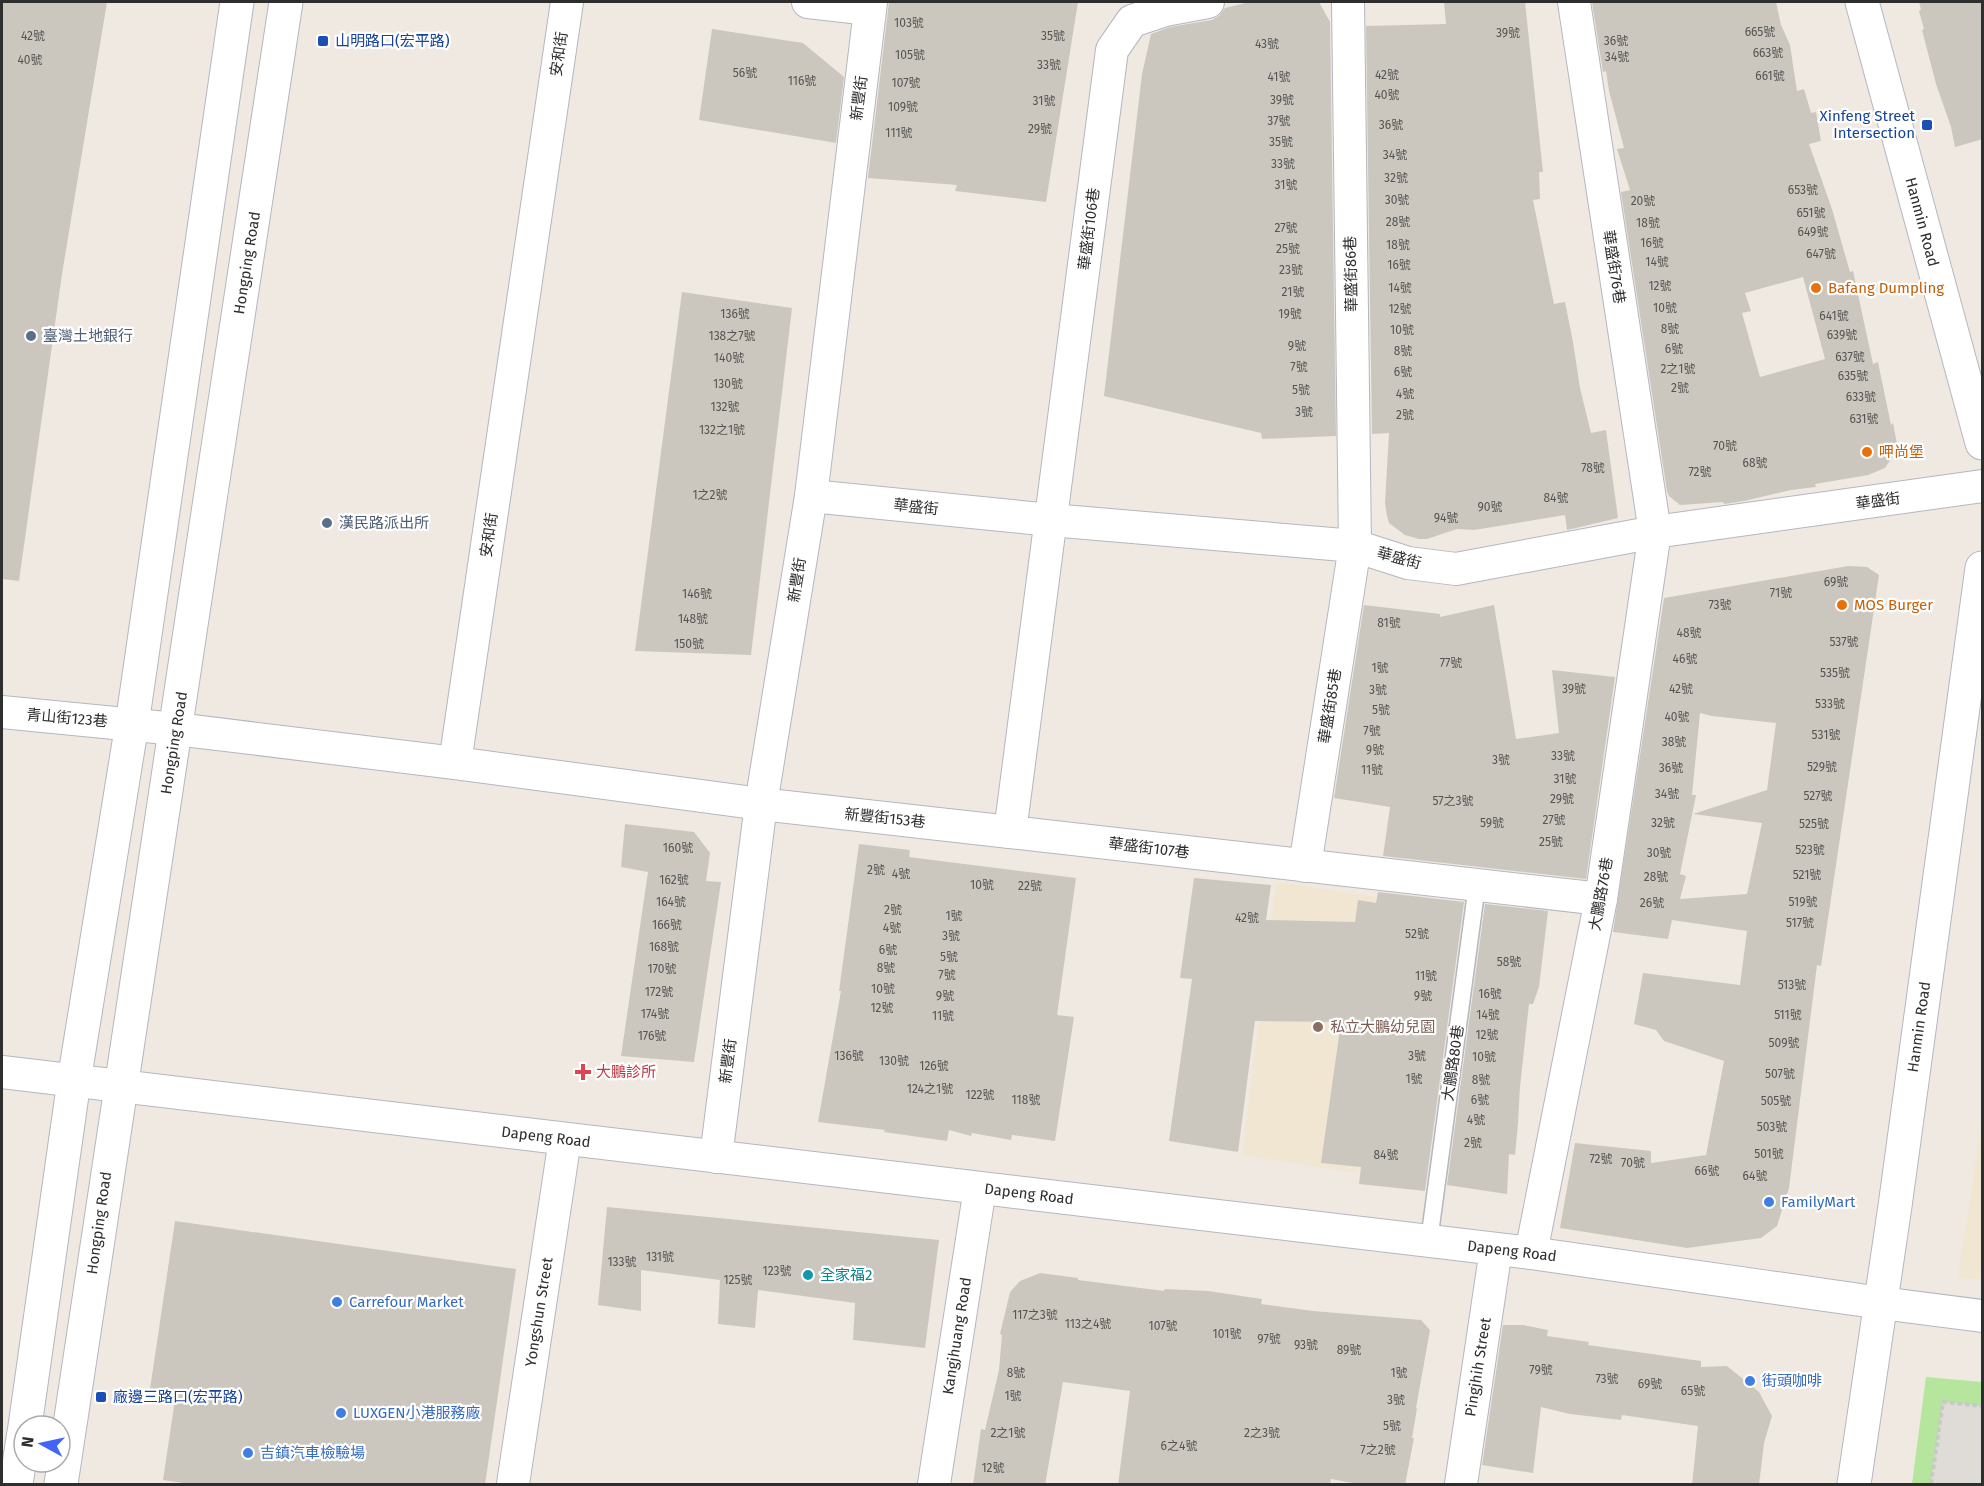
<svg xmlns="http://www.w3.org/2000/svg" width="1984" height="1486" font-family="'Fira Sans','Noto Sans TC',sans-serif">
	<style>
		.education { fill: #f0e6d1 }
		.green { fill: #b6e59e }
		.plaza { fill: #dfdcd8 }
		.building { fill: #cbc7bf; fill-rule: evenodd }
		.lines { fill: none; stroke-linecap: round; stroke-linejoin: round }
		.service-casing { stroke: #b4b7c1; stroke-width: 19 }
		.minor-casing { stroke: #b4b7c1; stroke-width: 34 }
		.tertiary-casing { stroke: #b4b7c1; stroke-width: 35 }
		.path { stroke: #c9c9c9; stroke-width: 4; stroke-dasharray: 4.5 3; stroke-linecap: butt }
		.service { stroke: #fff; stroke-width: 16 }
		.minor { stroke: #fff; stroke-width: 32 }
		.tertiary { stroke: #fff; stroke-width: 33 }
		.transit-dot { fill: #1a4fb4; stroke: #fff; stroke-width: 2 }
		.food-dot { fill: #e8710a; stroke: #fff; stroke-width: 2 }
		.service-dot { fill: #5c6f8a; stroke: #fff; stroke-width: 2 }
		.education-dot { fill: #8d6e63; stroke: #fff; stroke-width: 2 }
		.health-dot { fill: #e0444e; stroke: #fff; stroke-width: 2 }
		.shop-dot { fill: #3f7fe0; stroke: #fff; stroke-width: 2 }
		.culture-dot { fill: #0f9aa8; stroke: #fff; stroke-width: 2 }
		.labels { text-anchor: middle; stroke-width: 4.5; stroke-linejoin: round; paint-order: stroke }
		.number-label { font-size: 12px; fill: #555452 }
		.transit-label { font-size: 15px; fill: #164399; stroke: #fff; text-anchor: start }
		.street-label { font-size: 15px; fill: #2e2e2e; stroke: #fff }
		.food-label { font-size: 15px; fill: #c56008; stroke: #fff; text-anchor: start }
		.service-label { font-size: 15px; fill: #4e5e75; stroke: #fff; text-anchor: start }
		.education-label { font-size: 15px; fill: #785e54; stroke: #fff; text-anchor: start }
		.health-label { font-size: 15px; fill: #be3a42; stroke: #fff; text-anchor: start }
		.shop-label { font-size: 15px; fill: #366cbe; stroke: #fff; text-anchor: start }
		.culture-label { font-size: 15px; fill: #0d838f; stroke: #fff; text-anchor: start }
	</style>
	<rect width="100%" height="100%" fill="#efe9e1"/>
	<g class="education">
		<path d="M 1276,882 L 1398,900 L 1356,1173 L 1242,1155 Z"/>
		<path d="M 1982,1123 L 1982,1280 L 1958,1277 Z"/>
	</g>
	<path class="green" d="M 1926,1377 L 1982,1382 L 1982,1484 L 1912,1484 Z"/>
	<path class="plaza" d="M 1943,1402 L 1982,1406 L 1982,1484 L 1931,1484 Z"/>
	<g class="building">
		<path d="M 2,2 L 107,2 L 62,274 L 19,581 L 2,579 Z"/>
		<path d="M 889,2 L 1078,2 L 1046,202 L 955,191 L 957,185 L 868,178 Z"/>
		<path d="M 1250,2 L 1319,2 L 1330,22 L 1336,436 L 1262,439 L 1261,433 L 1104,396 L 1142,74 L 1151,34 L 1170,27 L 1212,20 L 1219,16 L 1225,8 Z"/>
		<path d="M 1444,2 L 1525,2 L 1543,172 L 1539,172 L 1540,199 L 1533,200 L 1554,304 L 1565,302 L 1573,342 L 1580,388 L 1591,433 L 1606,430 L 1618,518 L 1567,530 L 1565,515 L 1474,530 L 1457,529 L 1427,539 L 1419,539 L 1405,535 L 1389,523 L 1387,516 L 1385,503 L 1389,433 L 1372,434 L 1366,26 L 1446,24 Z"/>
		<path d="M 1592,2 L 1776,2 L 1781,25 L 1790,45 L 1797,91 L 1804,89 L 1811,113 L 1816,112 L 1821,141 L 1809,144 L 1832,209 L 1850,272 L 1853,271 L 1873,364 L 1878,362 L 1891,425 L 1893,423 L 1898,449 L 1885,468 L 1868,475 L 1815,484 L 1816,487 L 1791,490 L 1744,501 L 1724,504 L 1723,502 L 1680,505 L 1669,496 L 1667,491 L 1621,192 L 1630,190 L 1617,149 L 1624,148 L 1609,91 L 1606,71 L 1603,72 L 1602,66 ZM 1803,277 L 1825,359 L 1760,377 L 1742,313 L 1751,311 L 1745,293 Z"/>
		<path d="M 1919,2 L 1983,2 L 1983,139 L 1955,147 L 1951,127 L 1936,84 L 1922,30 L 1924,29 L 1919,11 L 1921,10 Z"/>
		<path d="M 712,29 L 803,43 L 844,77 L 836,143 L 699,120 Z"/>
		<path d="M 682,292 L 792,308 L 751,655 L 635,651 Z"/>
		<path d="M 1848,566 L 1867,567 L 1879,575 L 1821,966 L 1817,965 L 1789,1188 L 1777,1226 L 1761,1238 L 1687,1248 L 1560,1228 L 1575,1143 L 1651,1151 L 1651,1163 L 1706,1155 L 1724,1061 L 1664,1041 L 1656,1030 L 1634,1024 L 1643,973 L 1740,985 L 1747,931 L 1672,920 L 1668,939 L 1613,932 L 1664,598 ZM 1700,713 L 1712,716 L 1776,723 L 1767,790 L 1693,814 L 1762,823 L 1747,894 L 1680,899 L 1686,876 L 1680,874 L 1696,795 L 1692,795 Z"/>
		<path d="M 1364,605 L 1440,614 L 1440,617 L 1494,605 L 1516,739 L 1559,733 L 1552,670 L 1615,677 L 1586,879 L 1383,856 L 1390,807 L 1334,798 Z"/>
		<path d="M 625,824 L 694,832 L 710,853 L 706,881 L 721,882 L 694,1062 L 621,1056 L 648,872 L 621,867 Z"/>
		<path d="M 859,844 L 910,850 L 909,857 L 1076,878 L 1057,1015 L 1074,1017 L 1055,1141 L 1012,1135 L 1011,1140 L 972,1133 L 971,1136 L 949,1130 L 947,1141 L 884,1132 L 885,1130 L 818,1122 L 841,991 L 839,991 Z"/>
		<path d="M 1194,878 L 1271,885 L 1266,920 L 1355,922 L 1358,900 L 1376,903 L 1378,892 L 1464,902 L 1425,1191 L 1359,1184 L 1361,1167 L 1321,1163 L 1341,1022 L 1255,1021 L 1238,1152 L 1169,1141 L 1192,979 L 1180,978 Z"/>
		<path d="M 1485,904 L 1548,911 L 1539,987 L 1533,1004 L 1529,1004 L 1520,1087 L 1518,1123 L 1515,1155 L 1509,1154 L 1507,1194 L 1447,1185 Z"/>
		<path d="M 607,1207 L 939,1240 L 925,1348 L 853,1340 L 855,1303 L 758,1290 L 755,1328 L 718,1324 L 720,1280 L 641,1270 L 641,1311 L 598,1305 Z"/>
		<path d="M 175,1221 L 516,1269 L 485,1485 L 197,1485 L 163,1480 L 176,1393 L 150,1389 Z"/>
		<path d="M 1040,1273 L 1078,1278 L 1078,1280 L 1164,1291 L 1165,1289 L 1208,1291 L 1262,1299 L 1261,1304 L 1313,1311 L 1421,1320 L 1430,1330 L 1416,1408 L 1417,1408 L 1412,1438 L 1414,1438 L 1405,1485 L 1363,1485 L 1331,1479 L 1330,1485 L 1118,1485 L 1130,1391 L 1063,1382 L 1045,1485 L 973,1485 L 981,1429 L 985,1430 L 999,1370 L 1002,1335 L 1000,1334 L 1010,1292 L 1020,1281 Z"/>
		<path d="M 1503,1325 L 1523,1325 L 1548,1330 L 1547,1336 L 1589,1342 L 1588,1345 L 1701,1361 L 1701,1367 L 1727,1366 L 1759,1392 L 1772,1416 L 1764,1443 L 1759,1485 L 1692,1485 L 1698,1426 L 1622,1415 L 1621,1420 L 1570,1414 L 1541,1407 L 1533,1473 L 1482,1465 Z"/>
	</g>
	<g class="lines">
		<g class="service-casing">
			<path id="service" d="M 1429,1241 L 1477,885"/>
		</g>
		<g class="minor-casing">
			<g id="minor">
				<path d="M 808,2 L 870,9"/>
				<path d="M 1208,2 L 1165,10 L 1132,21 L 1112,50 L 1010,832 L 1601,899"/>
				<path d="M 811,496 L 1051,520 L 1355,546 L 1408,563 L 1456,569 L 1655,532 L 1982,486"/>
				<path d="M 2,712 L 176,729 L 455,763 L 761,804 L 1010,832"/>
				<path d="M 455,763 L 567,2"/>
				<path d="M 1305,866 L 1355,546 L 1348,2"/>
				<path d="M 2,1072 L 1531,1253 L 1881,1303 L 1982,1316"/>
				<path d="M 716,1157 L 761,804 L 811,496 L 871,2"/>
				<path d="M 1531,1253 L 1601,899 L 1655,532 L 1574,2"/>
				<path d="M 513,1484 L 565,1139"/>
				<path d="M 934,1484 L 980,1188"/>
				<path d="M 1461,1484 L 1496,1249"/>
			</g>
		</g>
		<g class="tertiary-casing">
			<g id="tertiary">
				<path d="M 1862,2 L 1982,443"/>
				<path d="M 25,1426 L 74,1081 L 132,724 L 237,2"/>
				<path d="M 16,1484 L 24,1432"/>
				<path d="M 61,1484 C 134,990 211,496 286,2"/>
				<path d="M 1854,1484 L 1895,1206 L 1982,568"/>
			</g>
		</g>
		<path class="path" d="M 1931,1484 L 1943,1402 L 1982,1406"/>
		<use href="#service" class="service"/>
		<use href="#minor" class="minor"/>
		<use href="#tertiary" class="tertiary"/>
	</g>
	<g class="transit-dot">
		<rect x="317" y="35" width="12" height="12" rx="3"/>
		<rect x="1921" y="119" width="12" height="12" rx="3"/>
		<rect x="95" y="1391" width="12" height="12" rx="3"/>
	</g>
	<g class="food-dot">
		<circle cx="1816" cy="288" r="6"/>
		<circle cx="1867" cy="452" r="6"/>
		<circle cx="1842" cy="605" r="6"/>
	</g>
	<g class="service-dot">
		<circle cx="31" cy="336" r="6"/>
		<circle cx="327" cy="523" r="6"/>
	</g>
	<circle class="education-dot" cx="1318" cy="1027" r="6"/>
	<path class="health-dot" d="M580 1063h6v6h6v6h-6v6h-6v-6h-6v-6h6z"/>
	<g class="shop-dot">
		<circle cx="1769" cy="1202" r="6"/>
		<circle cx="337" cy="1302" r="6"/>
		<circle cx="1750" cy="1381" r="6"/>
		<circle cx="341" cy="1413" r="6"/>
		<circle cx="248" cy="1453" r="6"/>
	</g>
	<circle class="culture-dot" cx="808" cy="1275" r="6"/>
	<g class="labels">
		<g class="number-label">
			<text x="909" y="27">103號</text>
			<text x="1760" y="36">665號</text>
			<text x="1508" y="37">39號</text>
			<text x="33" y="40">42號</text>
			<text x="1053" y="40">35號</text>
			<text x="1616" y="45">36號</text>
			<text x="1267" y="48">43號</text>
			<text x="1768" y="57">663號</text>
			<text x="910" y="59">105號</text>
			<text x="1617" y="61">34號</text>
			<text x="30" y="64">40號</text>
			<text x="1049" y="69">33號</text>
			<text x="745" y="77">56號</text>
			<text x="1387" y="79">42號</text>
			<text x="1770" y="80">661號</text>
			<text x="1279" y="81">41號</text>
			<text x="802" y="85">116號</text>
			<text x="906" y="87">107號</text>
			<text x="1387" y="99">40號</text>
			<text x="1282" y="104">39號</text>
			<text x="1044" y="105">31號</text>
			<text x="903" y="111">109號</text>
			<text x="1279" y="125">37號</text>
			<text x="1391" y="129">36號</text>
			<text x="1040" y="133">29號</text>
			<text x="899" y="137">111號</text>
			<text x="1281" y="146">35號</text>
			<text x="1395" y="159">34號</text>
			<text x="1283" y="168">33號</text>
			<text x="1396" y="182">32號</text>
			<text x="1286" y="189">31號</text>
			<text x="1803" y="194">653號</text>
			<text x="1397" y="204">30號</text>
			<text x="1643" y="205">20號</text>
			<text x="1811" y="217">651號</text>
			<text x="1398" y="226">28號</text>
			<text x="1648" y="227">18號</text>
			<text x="1286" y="232">27號</text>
			<text x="1813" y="236">649號</text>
			<text x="1652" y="247">16號</text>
			<text x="1398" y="249">18號</text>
			<text x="1288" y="253">25號</text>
			<text x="1821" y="258">647號</text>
			<text x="1657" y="266">14號</text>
			<text x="1399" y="269">16號</text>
			<text x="1291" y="274">23號</text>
			<text x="1660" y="290">12號</text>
			<text x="1400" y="292">14號</text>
			<text x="1293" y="296">21號</text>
			<text x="1665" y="312">10號</text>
			<text x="1400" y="313">12號</text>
			<text x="735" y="318">136號</text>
			<text x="1290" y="318">19號</text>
			<text x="1834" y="320">641號</text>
			<text x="1670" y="333">8號</text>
			<text x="1402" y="334">10號</text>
			<text x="1842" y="339">639號</text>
			<text x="732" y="340">138之7號</text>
			<text x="1297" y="350">9號</text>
			<text x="1674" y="353">6號</text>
			<text x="1403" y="355">8號</text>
			<text x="1850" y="361">637號</text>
			<text x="729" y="362">140號</text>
			<text x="1299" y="371">7號</text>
			<text x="1678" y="373">2之1號</text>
			<text x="1403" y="376">6號</text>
			<text x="1853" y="380">635號</text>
			<text x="728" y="388">130號</text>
			<text x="1680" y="392">2號</text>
			<text x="1301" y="394">5號</text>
			<text x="1405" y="398">4號</text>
			<text x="1861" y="401">633號</text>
			<text x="725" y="411">132號</text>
			<text x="1304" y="416">3號</text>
			<text x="1405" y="419">2號</text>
			<text x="1864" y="423">631號</text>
			<text x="722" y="434">132之1號</text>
			<text x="1725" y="450">70號</text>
			<text x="1755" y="467">68號</text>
			<text x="1593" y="472">78號</text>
			<text x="1700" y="476">72號</text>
			<text x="710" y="499">1之2號</text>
			<text x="1556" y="502">84號</text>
			<text x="1490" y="511">90號</text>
			<text x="1446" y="522">94號</text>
			<text x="1836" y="586">69號</text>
			<text x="1781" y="597">71號</text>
			<text x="697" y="598">146號</text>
			<text x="1720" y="609">73號</text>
			<text x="693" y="623">148號</text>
			<text x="1389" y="627">81號</text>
			<text x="1689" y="637">48號</text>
			<text x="1844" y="646">537號</text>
			<text x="689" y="648">150號</text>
			<text x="1685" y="663">46號</text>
			<text x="1451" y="667">77號</text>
			<text x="1380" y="672">1號</text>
			<text x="1835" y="677">535號</text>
			<text x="1574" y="693">39號</text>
			<text x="1681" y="693">42號</text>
			<text x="1378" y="694">3號</text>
			<text x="1830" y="708">533號</text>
			<text x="1381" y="714">5號</text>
			<text x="1677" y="721">40號</text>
			<text x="1372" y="735">7號</text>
			<text x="1826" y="739">531號</text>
			<text x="1674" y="746">38號</text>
			<text x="1375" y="754">9號</text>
			<text x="1563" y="760">33號</text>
			<text x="1501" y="764">3號</text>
			<text x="1822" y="771">529號</text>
			<text x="1671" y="772">36號</text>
			<text x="1372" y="774">11號</text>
			<text x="1565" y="783">31號</text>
			<text x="1667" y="798">34號</text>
			<text x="1818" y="800">527號</text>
			<text x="1562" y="803">29號</text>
			<text x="1453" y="805">57之3號</text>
			<text x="1554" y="824">27號</text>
			<text x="1492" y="827">59號</text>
			<text x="1663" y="827">32號</text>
			<text x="1814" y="828">525號</text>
			<text x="1551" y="846">25號</text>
			<text x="678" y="852">160號</text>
			<text x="1810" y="854">523號</text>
			<text x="1659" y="857">30號</text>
			<text x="876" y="874">2號</text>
			<text x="901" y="878">4號</text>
			<text x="1807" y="879">521號</text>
			<text x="1656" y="881">28號</text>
			<text x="674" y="884">162號</text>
			<text x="982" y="889">10號</text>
			<text x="1030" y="890">22號</text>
			<text x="671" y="906">164號</text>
			<text x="1803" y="906">519號</text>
			<text x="1652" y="907">26號</text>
			<text x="893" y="914">2號</text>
			<text x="954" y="920">1號</text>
			<text x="1247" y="922">42號</text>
			<text x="1800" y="927">517號</text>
			<text x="667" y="929">166號</text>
			<text x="892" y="932">4號</text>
			<text x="1417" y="938">52號</text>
			<text x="951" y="940">3號</text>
			<text x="664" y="951">168號</text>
			<text x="888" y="954">6號</text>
			<text x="949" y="961">5號</text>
			<text x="1509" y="966">58號</text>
			<text x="886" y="972">8號</text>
			<text x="662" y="973">170號</text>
			<text x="947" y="979">7號</text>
			<text x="1426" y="980">11號</text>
			<text x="1792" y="989">513號</text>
			<text x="883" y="993">10號</text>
			<text x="659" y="996">172號</text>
			<text x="1490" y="998">16號</text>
			<text x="945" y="1000">9號</text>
			<text x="1423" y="1000">9號</text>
			<text x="882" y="1012">12號</text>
			<text x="655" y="1018">174號</text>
			<text x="1488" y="1019">14號</text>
			<text x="1788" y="1019">511號</text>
			<text x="943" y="1020">11號</text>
			<text x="1487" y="1039">12號</text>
			<text x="652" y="1040">176號</text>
			<text x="1784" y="1047">509號</text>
			<text x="849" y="1060">136號</text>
			<text x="1417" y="1060">3號</text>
			<text x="1484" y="1061">10號</text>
			<text x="894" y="1065">130號</text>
			<text x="934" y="1070">126號</text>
			<text x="1780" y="1078">507號</text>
			<text x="1414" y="1083">1號</text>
			<text x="1481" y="1084">8號</text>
			<text x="930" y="1093">124之1號</text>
			<text x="980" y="1099">122號</text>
			<text x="1026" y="1104">118號</text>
			<text x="1480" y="1104">6號</text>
			<text x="1776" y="1105">505號</text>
			<text x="1476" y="1124">4號</text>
			<text x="1772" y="1131">503號</text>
			<text x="1473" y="1147">2號</text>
			<text x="1769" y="1158">501號</text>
			<text x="1386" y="1159">84號</text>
			<text x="1601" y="1163">72號</text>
			<text x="1633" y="1167">70號</text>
			<text x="1707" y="1175">66號</text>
			<text x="1755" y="1180">64號</text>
			<text x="660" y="1261">131號</text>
			<text x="622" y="1266">133號</text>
			<text x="777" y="1275">123號</text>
			<text x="738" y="1284">125號</text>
			<text x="1035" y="1319">117之3號</text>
			<text x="1088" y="1328">113之4號</text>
			<text x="1163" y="1330">107號</text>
			<text x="1227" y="1338">101號</text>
			<text x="1269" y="1343">97號</text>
			<text x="1306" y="1349">93號</text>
			<text x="1349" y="1354">89號</text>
			<text x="1541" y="1374">79號</text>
			<text x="1016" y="1377">8號</text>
			<text x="1399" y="1377">1號</text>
			<text x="1607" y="1383">73號</text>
			<text x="1650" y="1388">69號</text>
			<text x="1693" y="1395">65號</text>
			<text x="1013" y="1400">1號</text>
			<text x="1396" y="1404">3號</text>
			<text x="1392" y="1430">5號</text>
			<text x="1008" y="1437">2之1號</text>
			<text x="1262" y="1437">2之3號</text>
			<text x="1179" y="1450">6之4號</text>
			<text x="1378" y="1454">7之2號</text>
			<text x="993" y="1472">12號</text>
		</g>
		<g class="transit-label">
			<text x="335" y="46">山明路口(宏平路)</text>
			<text x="1915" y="121" text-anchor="end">Xinfeng Street<tspan x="1915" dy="17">Intersection</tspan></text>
			<text x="113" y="1402">廠邊三路口(宏平路)</text>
		</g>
		<g class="street-label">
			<text transform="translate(559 54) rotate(-82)" y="5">安和街</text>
			<text transform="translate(859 98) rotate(-83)" y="5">新豐街</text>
			<text transform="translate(1922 222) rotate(75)" y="5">Hanmin Road</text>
			<text transform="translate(1089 229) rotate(-83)" y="5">華盛街106巷</text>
			<text transform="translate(247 263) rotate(-81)" y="5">Hongping Road</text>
			<text transform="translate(1614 267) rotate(81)" y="5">華盛街76巷</text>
			<text transform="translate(1351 274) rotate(-91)" y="5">華盛街86巷</text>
			<text transform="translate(1878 501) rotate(-8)" y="5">華盛街</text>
			<text transform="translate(916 507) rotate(6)" y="5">華盛街</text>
			<text transform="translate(489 535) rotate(-82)" y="5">安和街</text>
			<text transform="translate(1399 558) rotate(15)" y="5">華盛街</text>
			<text transform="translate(797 580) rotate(-81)" y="5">新豐街</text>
			<text transform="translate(1330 706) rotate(-81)" y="5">華盛街85巷</text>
			<text transform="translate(67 718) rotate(5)" y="5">青山街123巷</text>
			<text transform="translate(174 743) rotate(-81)" y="5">Hongping Road</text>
			<text transform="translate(885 818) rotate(6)" y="5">新豐街153巷</text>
			<text transform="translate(1149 848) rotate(7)" y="5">華盛街107巷</text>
			<text transform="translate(1601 894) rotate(-80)" y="5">大鵬路76巷</text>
			<text transform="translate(1919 1027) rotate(-82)" y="5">Hanmin Road</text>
			<text transform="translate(728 1061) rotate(-83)" y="5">新豐街</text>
			<text transform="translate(1453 1063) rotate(-82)" y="5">大鵬路80巷</text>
			<text transform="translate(546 1137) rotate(7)" y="5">Dapeng Road</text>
			<text transform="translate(1029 1194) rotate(7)" y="5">Dapeng Road</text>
			<text transform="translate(99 1223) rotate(-82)" y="5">Hongping Road</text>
			<text transform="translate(1512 1251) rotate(7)" y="5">Dapeng Road</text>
			<text transform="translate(539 1312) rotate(-81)" y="5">Yongshun Street</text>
			<text transform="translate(957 1336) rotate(-81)" y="5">Kangjhuang Road</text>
			<text transform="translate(1478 1367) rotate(-81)" y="5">Pingjhih Street</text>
		</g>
		<g class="food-label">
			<text x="1828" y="293">Bafang Dumpling</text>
			<text x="1879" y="457">呷尚堡</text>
			<text x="1854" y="610">MOS Burger</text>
		</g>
		<g class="service-label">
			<text x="43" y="341">臺灣土地銀行</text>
			<text x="339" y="528">漢民路派出所</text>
		</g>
		<g class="education-label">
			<text x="1330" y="1032">私立大鵬幼兒園</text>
		</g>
		<g class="health-label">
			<text x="596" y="1077">大鵬診所</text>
		</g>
		<g class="shop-label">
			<text x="1781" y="1207">FamilyMart</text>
			<text x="349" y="1307">Carrefour Market</text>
			<text x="1762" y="1386">街頭咖啡</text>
			<text x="353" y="1418">LUXGEN小港服務廠</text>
			<text x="260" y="1458">吉鎮汽車檢驗場</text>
		</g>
		<g class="culture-label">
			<text x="820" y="1280">全家福2</text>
		</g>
	</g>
	<rect width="1984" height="1486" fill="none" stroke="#2e2e2e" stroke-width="6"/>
	<g transform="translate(42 1444) rotate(278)"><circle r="28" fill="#ffffff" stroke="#ababab" stroke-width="1.5"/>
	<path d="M0-4.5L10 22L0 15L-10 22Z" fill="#4264fb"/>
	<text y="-9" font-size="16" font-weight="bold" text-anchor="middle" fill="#2e2e2e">N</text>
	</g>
</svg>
